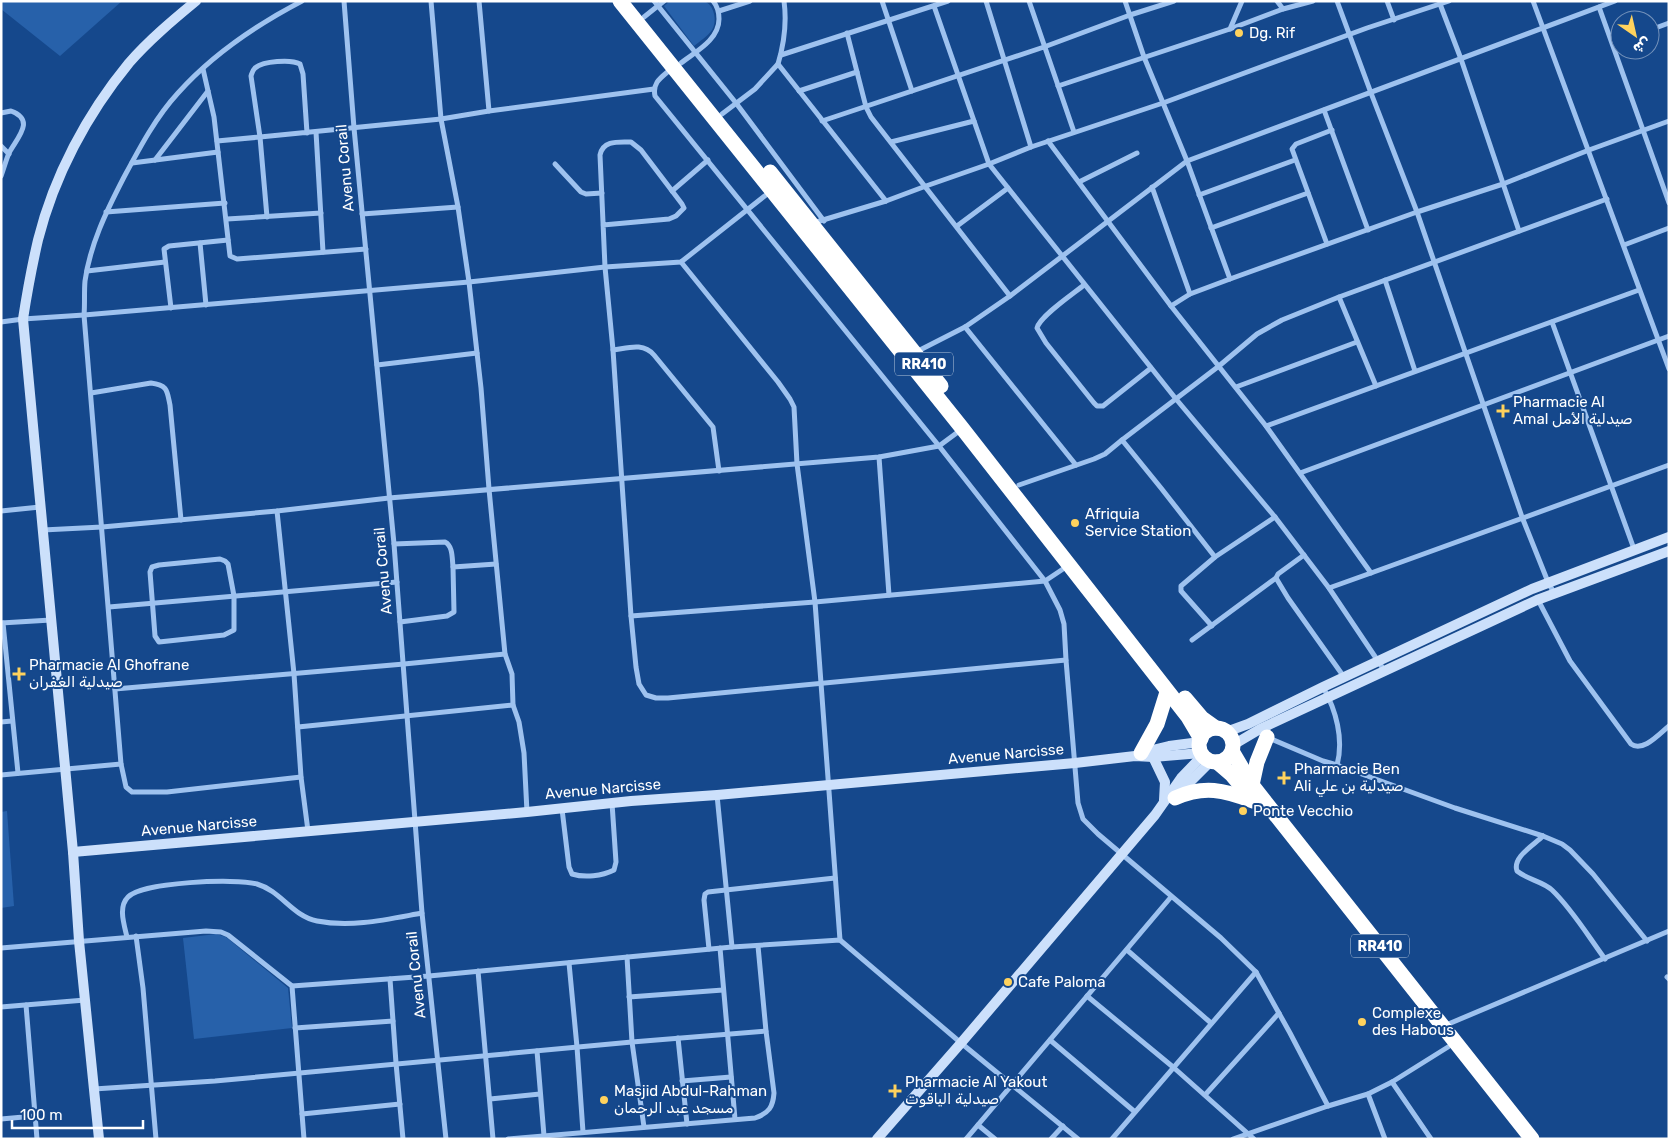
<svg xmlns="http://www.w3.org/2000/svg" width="1670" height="1140" font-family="Rubik,'Noto Naskh Arabic',sans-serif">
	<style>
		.green { fill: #2761aa }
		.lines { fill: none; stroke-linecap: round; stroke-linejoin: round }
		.street { stroke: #9ec2ef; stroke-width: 5 }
		.secondary { stroke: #cce0fb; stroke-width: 10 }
		.highway { stroke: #fff; stroke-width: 15 }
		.poi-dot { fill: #ffd25d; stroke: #15488c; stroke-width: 2 }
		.labels { text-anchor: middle; stroke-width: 4; stroke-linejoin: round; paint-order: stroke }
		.shield { fill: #15488c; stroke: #b9c8dc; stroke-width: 1 }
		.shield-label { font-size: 14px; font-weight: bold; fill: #fff }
		.poi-label { font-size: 15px; fill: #fff; stroke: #15488c; text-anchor: start }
		.street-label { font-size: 15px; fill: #fff; stroke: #15488c }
	</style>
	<rect width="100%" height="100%" fill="#15488c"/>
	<g class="green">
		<path d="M 1,1 L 122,1 L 60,56 L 1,9 Z"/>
		<path d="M 670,1 C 679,1 700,0 706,2 C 715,7 717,22 712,30 C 707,37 700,41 694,46 L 664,6 Z"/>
		<path d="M 7,811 L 14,906 L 1,908 L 1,812 Z"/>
		<path d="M 216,934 L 226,937 L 288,988 L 292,1028 L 194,1039 L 183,938 Z"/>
	</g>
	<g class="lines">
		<g class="street">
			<path d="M 344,1 L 354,128 L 394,544 L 422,913 L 446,1139"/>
			<path d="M 431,1 L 441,119 L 458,207 L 469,282 L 481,388 L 489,489 L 505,654 L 512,674 L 513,705 L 519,722 L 524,753 L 527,812"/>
			<path d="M 479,1 L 489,111 L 654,89"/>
			<path d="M 654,1 L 736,103 L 824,221"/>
			<path d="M 882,1 L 912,91"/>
			<path d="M 986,1 L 1031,147"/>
			<path d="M 1029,1 L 1074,132"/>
			<path d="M 1125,1 L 1144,57 L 1187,161 L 1230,279"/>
			<path d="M 1277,1 L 1283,9 L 1313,1"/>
			<path d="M 1337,1 L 1371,93 L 1417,212 L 1522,517 L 1548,582 L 1554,593"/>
			<path d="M 1387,1 L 1394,20"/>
			<path d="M 1533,1 L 1669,369"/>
			<path d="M 1440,4 L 1461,59 L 1519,231"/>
			<path d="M 934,6 L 989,164 L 1176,399 L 1275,517 L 1329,588 L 1384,670"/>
			<path d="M 1599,7 L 1669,203"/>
			<path d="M 719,11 L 750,1"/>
			<path d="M 644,17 L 664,1"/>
			<path d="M 1230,29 L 1242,1"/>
			<path d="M 1650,30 L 1669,23"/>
			<path d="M 847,33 L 866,107 L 871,117 L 1010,296"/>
			<path d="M 781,55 L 948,1"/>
			<path d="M 681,63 C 695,52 719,40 719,19 C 719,12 718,7 713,1"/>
			<path d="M 778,64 C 784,44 787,23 784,1"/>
			<path d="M 203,69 L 214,117 L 230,256 L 237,259 L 366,249"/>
			<path d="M 671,69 C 662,77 652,82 655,96 L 939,446 L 1045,581 L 1060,610 L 1064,624 L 1066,660 L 1078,803 L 1083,819 L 1098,834 L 1221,938 L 1256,972 L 1290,1033 L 1328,1106"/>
			<path d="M 1058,86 L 1230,29 L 1283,9"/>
			<path d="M 799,91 L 857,72"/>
			<path d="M 1324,110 L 1368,230"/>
			<path d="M 1,113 L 11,111 C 36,120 17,138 9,153 C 6,160 4,168 1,176"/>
			<path d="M 722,114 L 755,89 L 778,64 L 886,201"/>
			<path d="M 822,121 L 1044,47 L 1130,15 L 1174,1"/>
			<path d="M 316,132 L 323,252"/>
			<path d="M 307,133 L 303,74 L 300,64 C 291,59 263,61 255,68 C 252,71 252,73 251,76 L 260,137 L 441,119 L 489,111"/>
			<path d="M 217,141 L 260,137 L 267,217"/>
			<path d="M 1048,141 L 1171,306 L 1266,426 L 1371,573 L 1669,465"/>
			<path d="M 891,142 L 974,121"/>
			<path d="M 1,146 L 9,154"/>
			<path d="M 155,160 L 208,91"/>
			<path d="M 132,163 L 218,152"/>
			<path d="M 555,164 L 581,192 L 586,194 L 602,193"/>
			<path d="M 1079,182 L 1137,153"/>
			<path d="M 1152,187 L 1190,294"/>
			<path d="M 672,191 L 708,160"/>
			<path d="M 1199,195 L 1295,160"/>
			<path d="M 106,212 L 225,203"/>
			<path d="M 362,214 L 458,207"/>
			<path d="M 227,219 L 321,213"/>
			<path d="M 813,223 L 886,201 L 926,186 L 989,164 L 1031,147 L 1163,103 L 1367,28 L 1449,1"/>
			<path d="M 603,225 L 669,219 L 676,216 L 684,208 L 682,204 L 641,150 L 631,142 C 618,142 603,140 600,155 L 605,267 L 613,350 L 631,616 L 636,667 L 639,684 L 646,695 L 656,698 L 668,698 L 1066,660"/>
			<path d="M 957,226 L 1008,188"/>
			<path d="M 1211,228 L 1308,193"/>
			<path d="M 200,243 L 206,305"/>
			<path d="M 1327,244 L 1292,149 L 1296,144 L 1332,130"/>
			<path d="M 1624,245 L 1669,228"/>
			<path d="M 681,262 L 778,382 L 790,399 L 794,407 L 797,464 L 815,602 L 840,940"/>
			<path d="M 87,271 L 165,262"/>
			<path d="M 1385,280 L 1415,371"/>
			<path d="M 1084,285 C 1073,294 1040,316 1037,328 L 1046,343 L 1094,403 L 1097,406 L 1103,406 L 1151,368"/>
			<path d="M 1339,297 L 1376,386"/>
			<path d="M 1171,306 L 1190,294 L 1230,279 L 1417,212 L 1503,184 L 1589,150 L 1669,121"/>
			<path d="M 171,308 L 164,249 L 169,246 L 228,240"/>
			<path d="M 1,322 L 23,319 L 84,315 L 469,282 L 605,267 L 681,262 L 771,191"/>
			<path d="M 1552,322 L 1634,549"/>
			<path d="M 965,327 L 1076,465"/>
			<path d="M 613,350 C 628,348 643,342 654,355 L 713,427 L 719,471"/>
			<path d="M 916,352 L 965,327 L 1010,296 L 1187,161 L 1615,1"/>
			<path d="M 377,365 L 477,353"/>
			<path d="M 1236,387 L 1357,342"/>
			<path d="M 91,393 L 151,383 C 168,385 167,391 170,405 L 181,520"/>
			<path d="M 1266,426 L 1639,290"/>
			<path d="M 879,457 L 889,595"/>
			<path d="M 1300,473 L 1669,336"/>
			<path d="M 1019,485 L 1094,459 L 1105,454 L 1122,440"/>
			<path d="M 1,511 L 40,507"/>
			<path d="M 277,511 L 294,674 L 301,777 L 308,831"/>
			<path d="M 1275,517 L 1215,557 L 1161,488 L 1122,440 L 1219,366 L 1257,334 L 1282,320 L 1339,297 L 1607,199"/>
			<path d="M 43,530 L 102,527 L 277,511 L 389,498 L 879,457 L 939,446 L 962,429"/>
			<path d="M 394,544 L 445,542 C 453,546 452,558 453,567 L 496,564"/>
			<path d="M 1304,555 L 1278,574 L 1276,578 L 1288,598 L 1344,677"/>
			<path d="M 220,559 L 225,561 L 228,564 L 234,596 L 234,630 L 224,635 L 159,642 L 155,636 L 150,572 L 152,567 L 159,565 Z"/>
			<path d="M 1329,588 L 1371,573"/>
			<path d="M 1537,598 L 1570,661 L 1631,744 C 1643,753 1660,733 1669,726"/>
			<path d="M 109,607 L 397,582"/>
			<path d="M 631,616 L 815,602 L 1045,581 L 1069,565"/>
			<path d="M 400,622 L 447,616 L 454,612 L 453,567"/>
			<path d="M 1,623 L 51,620"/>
			<path d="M 3,623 L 18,773"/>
			<path d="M 1212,626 L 1181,591 L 1181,586 L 1215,557"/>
			<path d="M 1192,640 L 1276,578"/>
			<path d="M 1323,687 C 1336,710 1344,739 1337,765"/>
			<path d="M 115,689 L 404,664 L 505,654"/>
			<path d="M 1,722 L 12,721"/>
			<path d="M 298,727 L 513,705"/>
			<path d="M 1269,738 L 1323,761 L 1337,765 L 1455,808 L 1543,836 L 1562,844 L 1570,850 L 1593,874 L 1647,941"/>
			<path d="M 121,764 L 126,787 L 132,792 L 167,792 L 301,777"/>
			<path d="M 1,775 L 121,764 L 84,315 C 85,304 84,292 85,281 C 90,245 106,212 123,179 C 139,149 155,118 178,93 C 211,56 258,24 302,1"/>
			<path d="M 717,795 L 732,947"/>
			<path d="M 562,809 L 569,867 L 572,874 C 585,878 602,876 614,870 L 616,862 L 612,803"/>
			<path d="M 1543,836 C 1534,845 1512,857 1517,871 C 1528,880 1542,881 1552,890 C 1572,909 1588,936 1605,959"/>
			<path d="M 136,936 L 143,988 L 156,1139"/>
			<path d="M 127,937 C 124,924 118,907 128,897 C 141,882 237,878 257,884 C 281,891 292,916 317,921 C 352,928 389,919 422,913"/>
			<path d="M 1,948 L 206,931 L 221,932 L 228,935 L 292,986 L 304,1139"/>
			<path d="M 720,948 L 735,1119"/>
			<path d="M 709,949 L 704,900 L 705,894 L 708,892 L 835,878"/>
			<path d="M 1127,950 L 1211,1023"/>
			<path d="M 627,957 L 632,1042 L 644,1127"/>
			<path d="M 569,963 L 577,1047 L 583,1132"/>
			<path d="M 478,971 L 493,1139"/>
			<path d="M 1667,977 L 1669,979"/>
			<path d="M 390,979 L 396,1063 L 403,1139"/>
			<path d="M 292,986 L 429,976 L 732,947 L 840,940 L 961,1043 L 1078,1139"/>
			<path d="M 1087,996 L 1173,1067 L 1254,1139"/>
			<path d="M 629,997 L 723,990"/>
			<path d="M 26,1005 L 37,1139"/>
			<path d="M 1,1007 L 85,1000"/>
			<path d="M 1446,1025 L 1669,931"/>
			<path d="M 295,1028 L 393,1021"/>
			<path d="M 678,1038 L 687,1124"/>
			<path d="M 1050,1040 L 1135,1112"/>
			<path d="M 537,1051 L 544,1136"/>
			<path d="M 682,1081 L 731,1077"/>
			<path d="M 1392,1082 L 1431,1139"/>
			<path d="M 94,1089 L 215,1081 L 632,1042 L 766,1031"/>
			<path d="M 1205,1095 L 1279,1013"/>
			<path d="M 490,1099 L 540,1094"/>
			<path d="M 302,1114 L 400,1104"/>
			<path d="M 1,1119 L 35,1116"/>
			<path d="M 978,1125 L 995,1139"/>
			<path d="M 508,1139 L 755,1118 C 769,1113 773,1107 774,1093 L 766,1031 L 758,946"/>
			<path d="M 966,1139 L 1171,897"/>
			<path d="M 1051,1139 L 1063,1126"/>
			<path d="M 1112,1139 L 1256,972"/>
			<path d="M 1233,1139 L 1328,1106 L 1368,1094"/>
			<path d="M 1385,1139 L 1368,1094 L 1392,1082 L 1448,1047"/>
		</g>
		<g class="secondary">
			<path d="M 1226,732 L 1248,724 L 1323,687 L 1532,589 L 1669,537"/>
			<path d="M 1233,745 L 1260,729 L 1537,600 L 1669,551"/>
			<path d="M 1140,753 L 1169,746 L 1200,742"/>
			<path d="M 1153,757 L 1165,782 L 1164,800"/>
			<path d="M 1178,794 L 1211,761"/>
			<path d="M 73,852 L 527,812 L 631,801 L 717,795 L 1075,763 L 1135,756 L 1153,757 L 1201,753"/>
			<path d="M 99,1139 L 79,941 L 73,852 L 23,319 C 27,293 32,266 38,240 C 54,176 87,114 129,63 C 149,40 173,20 196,1"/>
			<path d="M 877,1139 L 961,1043 L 1155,815 L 1181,778 L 1203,755"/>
		</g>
		<g class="highway">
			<path d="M 620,1 L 962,428 L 1188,717 L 1201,739"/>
			<path d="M 770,172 L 941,386"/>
			<path d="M 1185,698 L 1202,718 L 1216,728"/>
			<circle cx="1216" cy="745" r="17"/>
			<path d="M 1232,751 L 1252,785 L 1532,1139"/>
			<path d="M 1141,753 L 1157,724 L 1167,692"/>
			<path d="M 1217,762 L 1231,774 L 1247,793"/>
			<path d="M 1252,785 L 1257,762 L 1267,737"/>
			<path d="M 1175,798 C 1204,785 1224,790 1253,801"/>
		</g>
	</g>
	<g class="poi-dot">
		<circle cx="1239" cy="33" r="5"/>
		<path d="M1500.5 403.5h5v5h5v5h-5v5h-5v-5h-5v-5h5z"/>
		<circle cx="1075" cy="523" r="5"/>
		<path d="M16.5 666.5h5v5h5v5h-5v5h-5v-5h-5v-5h5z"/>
		<path d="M1281.5 770.5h5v5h5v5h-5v5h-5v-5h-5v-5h5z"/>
		<circle cx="1243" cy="811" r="5"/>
		<circle cx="1008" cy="982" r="5"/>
		<circle cx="1362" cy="1022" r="5"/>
		<path d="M892.5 1083.5h5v5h5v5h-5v5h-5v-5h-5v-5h5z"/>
		<circle cx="604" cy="1100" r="5"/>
	</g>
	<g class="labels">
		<g class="shield">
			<rect x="895" y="352.5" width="58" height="23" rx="4"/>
			<rect x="1351" y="934.5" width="58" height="23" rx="4"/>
		</g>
		<g class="shield-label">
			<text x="924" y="369">RR410</text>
			<text x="1380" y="951">RR410</text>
		</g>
		<g class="poi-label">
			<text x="1249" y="38">Dg. Rif</text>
			<text x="1513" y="407">Pharmacie Al<tspan x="1513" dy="17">Amal صيدلية الأمل</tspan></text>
			<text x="1085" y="519">Afriquia<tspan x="1085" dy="17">Service Station</tspan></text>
			<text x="29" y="670">Pharmacie Al Ghofrane<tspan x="29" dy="17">صيدلية الغفران</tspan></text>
			<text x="1294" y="774">Pharmacie Ben<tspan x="1294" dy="17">Ali صيدلية بن علي</tspan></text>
			<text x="1253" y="816">Ponte Vecchio</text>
			<text x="1018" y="987">Cafe Paloma</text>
			<text x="1372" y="1018">Complexe<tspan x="1372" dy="17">des Habous</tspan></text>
			<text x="905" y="1087">Pharmacie Al Yakout<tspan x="905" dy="17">صيدلية الياقوت</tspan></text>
			<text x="614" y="1096">Masjid Abdul-Rahman<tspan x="614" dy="17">مسجد عبد الرحمان</tspan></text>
		</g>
		<g class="street-label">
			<text transform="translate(345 168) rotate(-95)" y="5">Avenu Corail</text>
			<text transform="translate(383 571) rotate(-95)" y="5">Avenu Corail</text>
			<text transform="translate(1006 754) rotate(-5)" y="5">Avenue Narcisse</text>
			<text transform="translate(603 789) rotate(-5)" y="5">Avenue Narcisse</text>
			<text transform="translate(199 826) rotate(-5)" y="5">Avenue Narcisse</text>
			<text transform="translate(416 975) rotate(-96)" y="5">Avenu Corail</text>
		</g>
	</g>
	<rect width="1670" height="1140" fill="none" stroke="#ffffff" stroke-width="5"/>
	<g transform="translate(1635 35) rotate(146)"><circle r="24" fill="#15488c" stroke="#7391ba"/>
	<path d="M0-4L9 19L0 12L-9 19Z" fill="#ffd25d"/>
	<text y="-8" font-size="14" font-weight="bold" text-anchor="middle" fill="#ffffff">ش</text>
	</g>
	<path d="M12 1120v8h131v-8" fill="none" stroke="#ffffff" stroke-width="2.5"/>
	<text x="20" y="1120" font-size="15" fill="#ffffff" stroke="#15488c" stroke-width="4" paint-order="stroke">100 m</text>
</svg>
